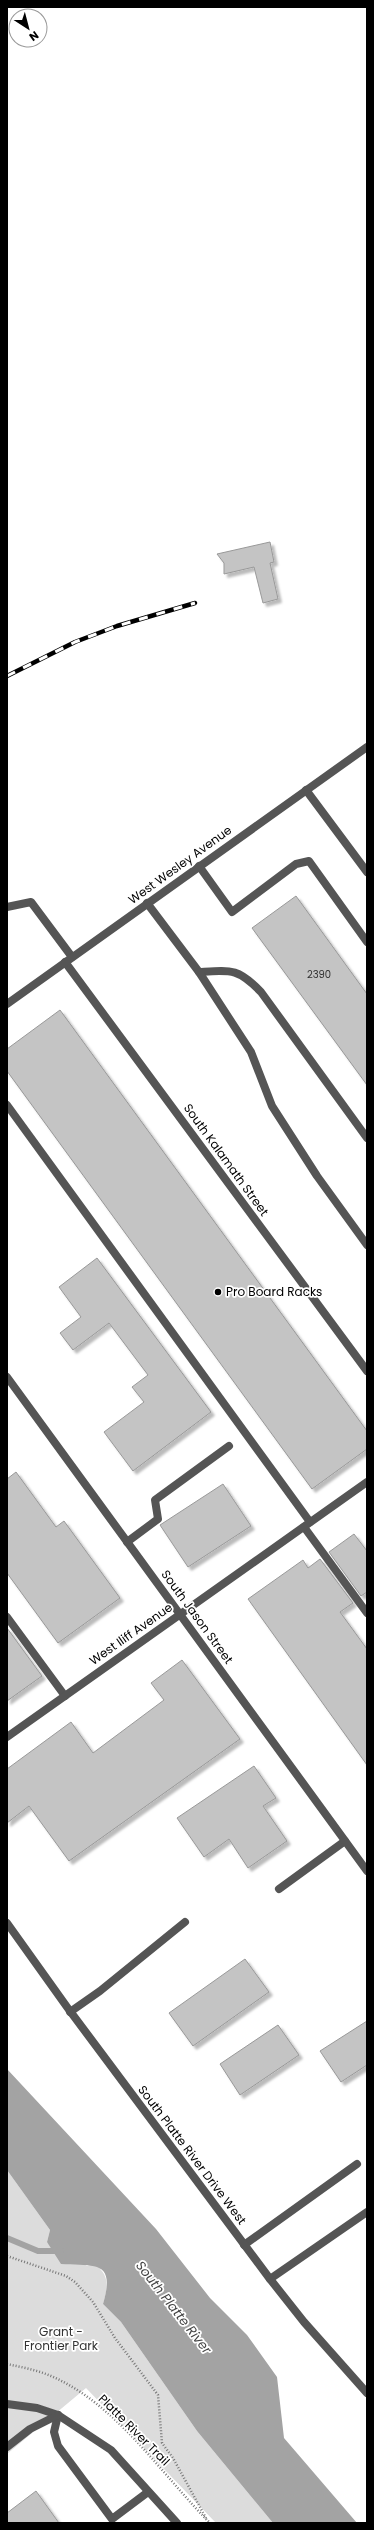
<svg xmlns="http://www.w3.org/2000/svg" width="374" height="2530" font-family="Poppins,sans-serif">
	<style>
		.green { fill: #dcdcdc }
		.water { fill: #a3a3a3 }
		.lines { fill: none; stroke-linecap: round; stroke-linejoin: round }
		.stream { stroke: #a3a3a3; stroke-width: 6 }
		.building { fill: #c4c4c4; stroke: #999; filter: url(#shadow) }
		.path { stroke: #777; stroke-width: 2.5; stroke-dasharray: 1 2; stroke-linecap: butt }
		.service { stroke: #555; stroke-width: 8 }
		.minor { stroke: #555; stroke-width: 8 }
		.tertiary { stroke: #555; stroke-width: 8 }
		.rail-casing { stroke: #000; stroke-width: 4.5 }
		.rail { stroke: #fff; stroke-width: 3; stroke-dasharray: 9; stroke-linecap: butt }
		.poi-dot { fill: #000; stroke: #fff; stroke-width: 1.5 }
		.labels { text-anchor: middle; stroke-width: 3.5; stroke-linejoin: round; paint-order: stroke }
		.number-label { font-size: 10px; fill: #313131 }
		.street-label { font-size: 12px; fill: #000; stroke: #fff }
		.poi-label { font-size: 12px; fill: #000; stroke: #fff; text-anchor: start }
		.park-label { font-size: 12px; fill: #333; stroke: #fff }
		.water-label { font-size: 13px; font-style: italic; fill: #444; stroke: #fff }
	</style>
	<defs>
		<filter id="shadow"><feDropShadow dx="3.5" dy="3.5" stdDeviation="1" flood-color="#0004"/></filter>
	</defs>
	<rect width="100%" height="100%" fill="#fff"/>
	<path class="green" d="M 7,2170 L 50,2230 L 47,2242 L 87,2266 L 95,2264 C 110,2276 108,2287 103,2304 L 121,2322 L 197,2431 L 273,2523 L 216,2523 L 86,2388 L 7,2454 Z"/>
	<path class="water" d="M 7,2069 L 156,2229 L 210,2298 L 247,2335 L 277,2377 L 284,2438 L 357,2523 L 273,2523 L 197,2431 L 121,2322 L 103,2304 C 116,2260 95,2266 61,2264 L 47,2242 L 50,2230 L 7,2170 Z"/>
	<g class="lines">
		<path class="stream" d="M 7,2238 L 38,2251 L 61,2251"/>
	</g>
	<g class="building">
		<path d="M 270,542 L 274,562 L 270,563 L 278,599 L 263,603 L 254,567 L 224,574 L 224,563 L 217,554 Z"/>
		<path d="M 296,896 L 367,994 L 367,1085 L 252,928 Z"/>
		<path d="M 60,1010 L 367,1431 L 367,1449 L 312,1489 L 7,1071 L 7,1049 Z"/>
		<path d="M 97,1258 L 211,1412 L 133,1471 L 104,1432 L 144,1402 L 132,1387 L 148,1375 L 109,1323 L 73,1350 L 60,1333 L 81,1317 L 59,1287 Z"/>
		<path d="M 16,1472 L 56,1527 L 64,1521 L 120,1598 L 58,1643 L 7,1573 L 7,1479 Z"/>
		<path d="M 223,1484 L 251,1526 L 188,1567 L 160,1525 Z"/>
		<path d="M 354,1534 L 367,1551 L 367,1592 L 361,1596 L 329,1552 Z"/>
		<path d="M 320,1559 L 353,1603 L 340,1612 L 367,1649 L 367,1765 L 248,1599 L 303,1560 L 308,1568 Z"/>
		<path d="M 7,1628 L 42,1676 L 7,1701 Z"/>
		<path d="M 182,1660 L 240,1739 L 69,1861 L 29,1806 L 7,1823 L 7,1769 L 71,1722 L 93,1753 L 164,1700 L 151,1683 Z"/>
		<path d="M 254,1766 L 276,1798 L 263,1806 L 287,1841 L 248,1868 L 229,1839 L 204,1857 L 177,1818 Z"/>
		<path d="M 245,1959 L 269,1992 L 193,2046 L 169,2013 Z"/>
		<path d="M 367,2021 L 367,2065 L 341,2082 L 320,2051 Z"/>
		<path d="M 278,2025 L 299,2055 L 240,2095 L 220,2064 Z"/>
		<path d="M 36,2491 L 59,2523 L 7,2523 L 7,2513 Z"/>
	</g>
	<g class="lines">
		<g class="path">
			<path d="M 7,2256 L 66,2276 L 75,2282 L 93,2302 L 115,2338 L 158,2395 L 162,2443 L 173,2458 L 207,2520"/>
			<path d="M 7,2364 C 21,2367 37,2370 51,2376 C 118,2405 160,2473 210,2523"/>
		</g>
		<g class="service">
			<path d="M 199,866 L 232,912 L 296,864 L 309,861 L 367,942"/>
			<path d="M 147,903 L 199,972 C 231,970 238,968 261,992 L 367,1138"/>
			<path d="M 7,907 L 31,902 L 72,957"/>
			<path d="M 199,972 L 251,1052 L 272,1106 L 317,1176 L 367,1245"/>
			<path d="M 7,1105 L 310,1522"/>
			<path d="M 304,1527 L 367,1613"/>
			<path d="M 127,1542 L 158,1519 L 155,1500 L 229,1446"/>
			<path d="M 7,1617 L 65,1696"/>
			<path d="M 279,1889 L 345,1841"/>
			<path d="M 70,2012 L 100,1991 L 185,1922"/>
			<path d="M 244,2245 L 357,2164"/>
			<path d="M 58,2415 L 54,2432 L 58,2446 L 112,2519 L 148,2492"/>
		</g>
		<g class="minor">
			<path d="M 306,790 L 367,872"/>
			<path d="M 65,962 L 367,1371"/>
			<path d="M 7,1004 L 367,747"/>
			<path d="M 7,1377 L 367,1871"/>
			<path d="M 7,1737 L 367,1482"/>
			<path d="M 270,2279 L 367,2212"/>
			<path d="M 7,2404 L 37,2408 L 58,2415 L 111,2450 L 177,2523"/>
			<path d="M 7,2447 L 30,2429 L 58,2415"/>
		</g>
		<path class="tertiary" d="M 7,1923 L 67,2007 L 270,2279 L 304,2322 L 367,2393"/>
		<g class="rail-casing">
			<path id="rail" d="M 7,676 L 75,642 L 117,626 L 195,603"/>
		</g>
		<use href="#rail" class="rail"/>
	</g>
	<circle class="poi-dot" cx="218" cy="1292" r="4"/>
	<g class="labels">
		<g class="number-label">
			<text x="319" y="978">2390</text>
		</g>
		<g class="street-label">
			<text transform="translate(180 865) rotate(-36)" y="4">West Wesley Avenue</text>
			<text transform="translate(226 1160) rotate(54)" y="4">South Kalamath Street</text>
			<text transform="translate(197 1617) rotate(54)" y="4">South Jason Street</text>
			<text transform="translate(131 1634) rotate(-35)" y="4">West Iliff Avenue</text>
			<text transform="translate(192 2155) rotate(53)" y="4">South Platte River Drive West</text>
			<text transform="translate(134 2430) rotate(45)" y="4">Platte River Trail</text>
		</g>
		<g class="poi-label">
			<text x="226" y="1296">Pro Board Racks</text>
		</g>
		<g class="park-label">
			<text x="61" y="2336">Grant -<tspan x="61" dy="14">Frontier Park</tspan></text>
		</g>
		<g class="water-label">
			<text transform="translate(174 2307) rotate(52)" y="5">South Platte River</text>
		</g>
	</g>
	<rect width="374" height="2530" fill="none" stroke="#000000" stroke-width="16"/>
	<g transform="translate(28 28) rotate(144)"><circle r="19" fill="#ffffff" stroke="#999999"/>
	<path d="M0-3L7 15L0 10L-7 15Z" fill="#000000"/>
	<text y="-6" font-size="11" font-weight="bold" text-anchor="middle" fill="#000000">N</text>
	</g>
</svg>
